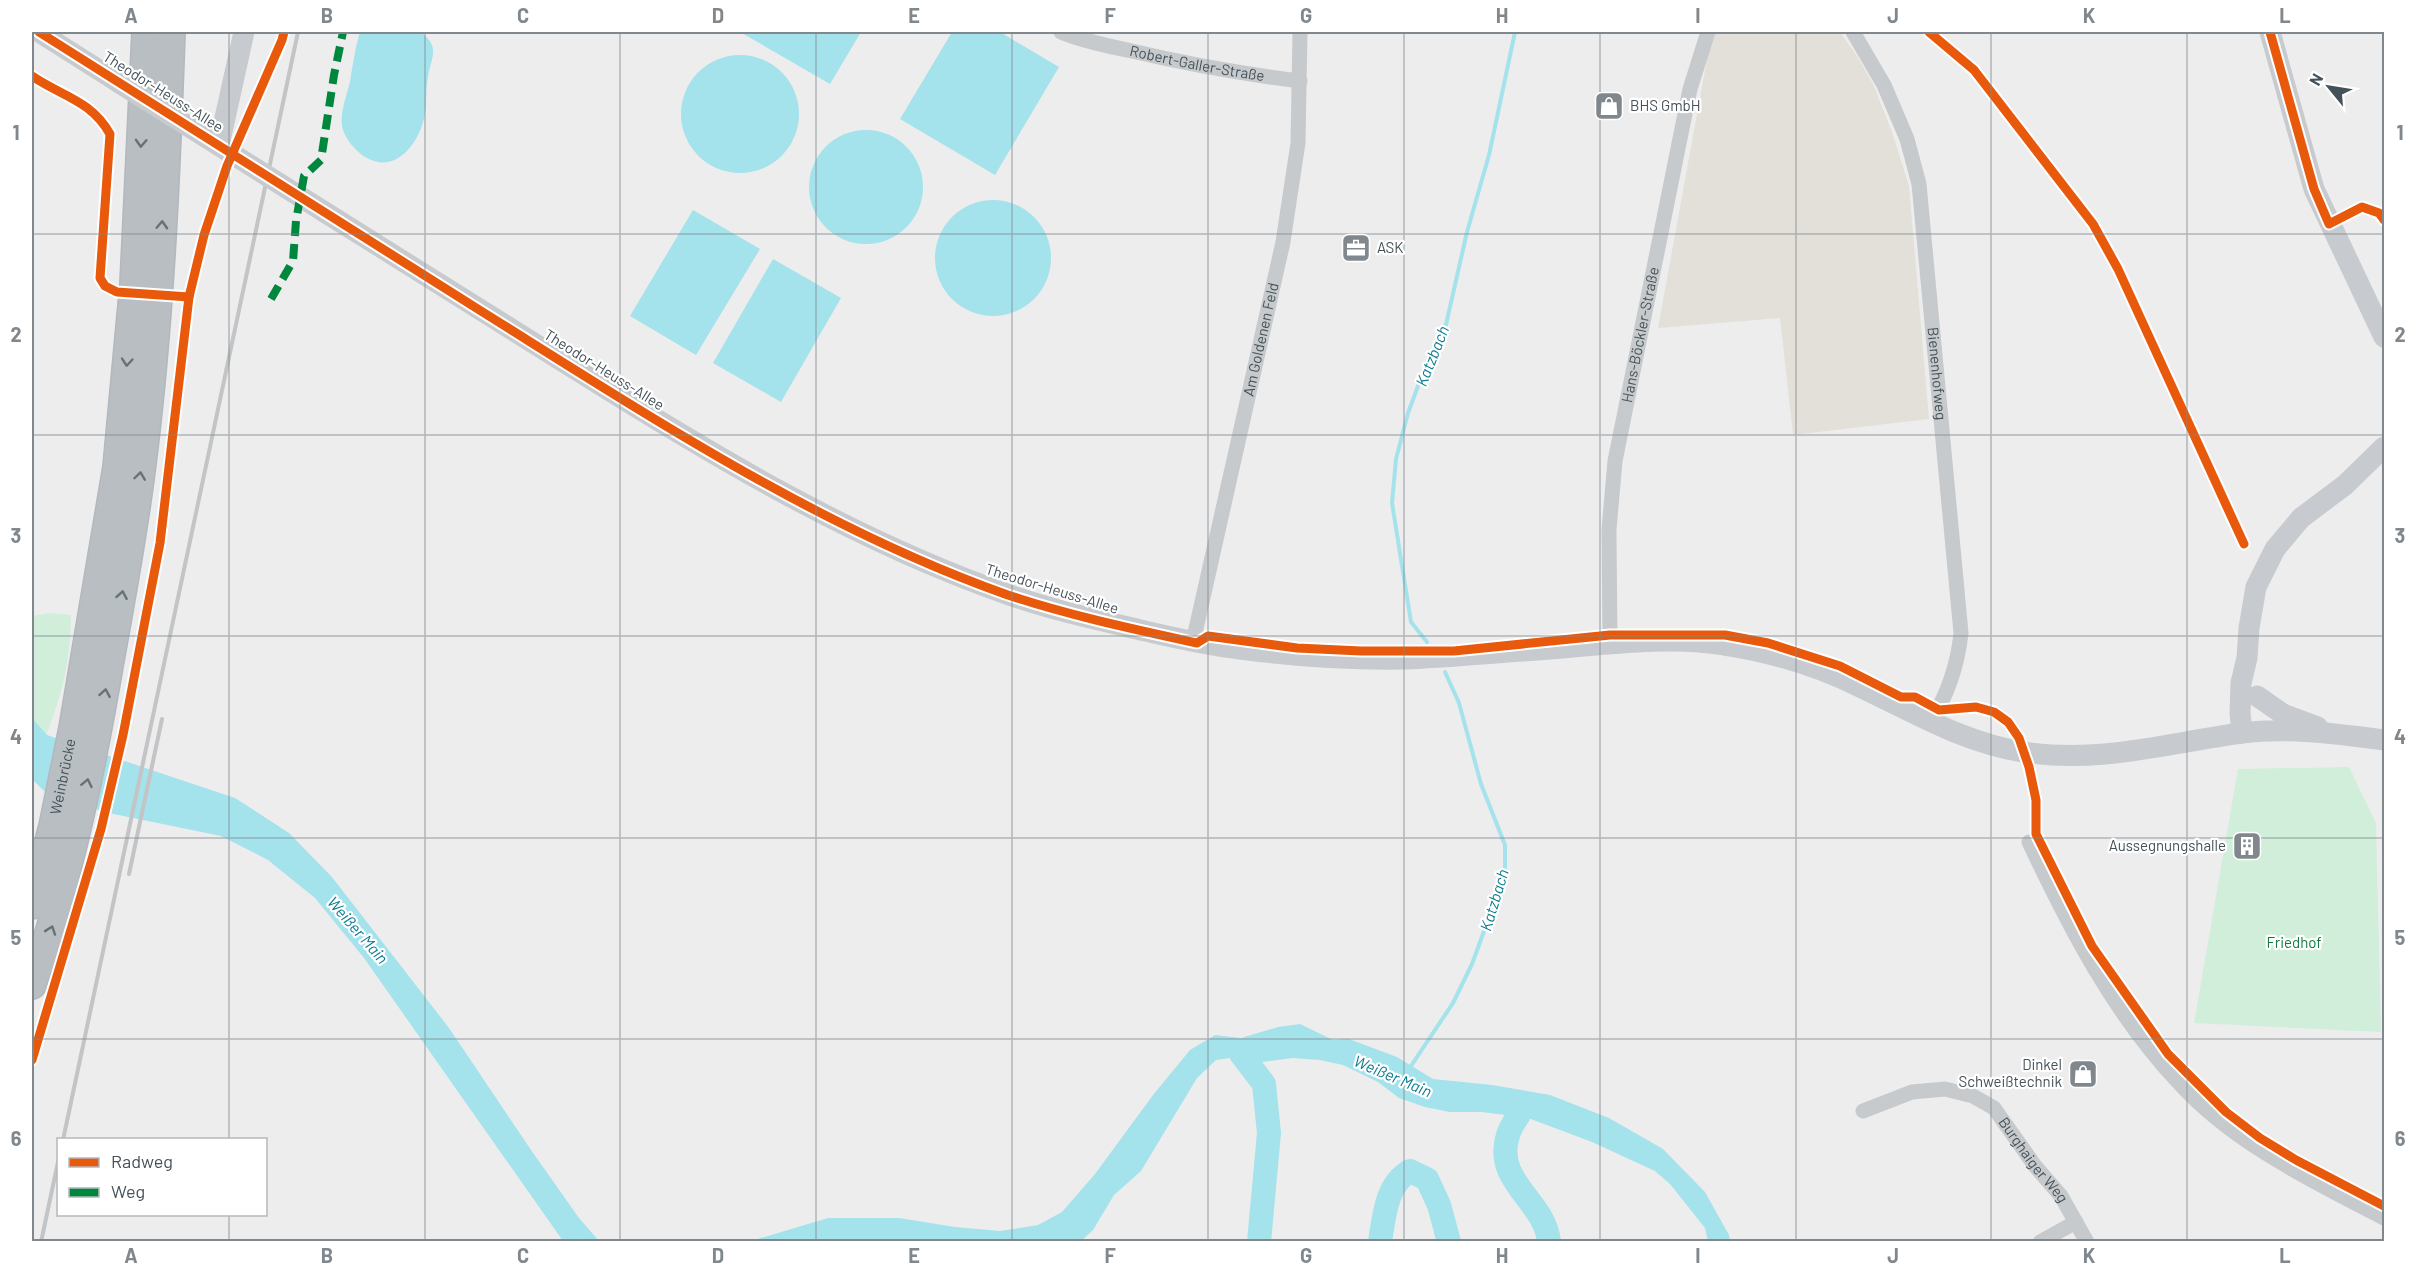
<svg xmlns="http://www.w3.org/2000/svg" width="2416" height="1273" font-family="Barlow,sans-serif">
	<style>
		.commercial { fill: #e3e0da }
		.green { fill: #d0eeda }
		.water { fill: #a4e2ec }
		.lines { fill: none; stroke-linecap: round; stroke-linejoin: round }
		.stream { stroke: #a4e2ec; stroke-width: 4 }
		.river { stroke: #a4e2ec; stroke-width: 24 }
		.highway-casing { stroke: #b2b8bd; stroke-width: 30 }
		.street { stroke: #c7cacc; stroke-width: 15 }
		.secondary { stroke: #c7cace; stroke-width: 21 }
		.highway { stroke: #b8bec2; stroke-width: 27 }
		.rail { stroke: #c2c4c6; stroke-width: 4 }
		.secondary-bridge { stroke: #c7cace; stroke-width: 21 }
		.quiet { stroke: #00873e; stroke-width: 8; stroke-dasharray: 15 8; stroke-linecap: butt }
		.cycleway-casing { stroke: #fff; stroke-width: 13 }
		.cycleway { stroke: #e8590c; stroke-width: 9 }
		.oneway { stroke: #677278 }
		.grid { fill: none; stroke: #80888d; stroke-width: 1.5; stroke-opacity: 0.55 }
		.labels { text-anchor: middle; stroke-width: 4.5; stroke-linejoin: round; paint-order: stroke }
		.street-label { font-size: 15px; fill: #445159; stroke: #fff }
		.poi-label { font-size: 15px; fill: #445159; stroke: #fff; text-anchor: start }
		.park-label { font-size: 15px; fill: #157a41; stroke: #fff }
		.water-label { font-size: 16px; font-style: italic; fill: #0c7d90; stroke: #fff }
		.neatline { fill: none; stroke: #80888d; stroke-width: 2 }
		.grid-label { font-size: 20px; text-anchor: middle; font-weight: bold; fill: #80888d }
	</style>
	<rect width="100%" height="100%" fill="#eeeded"/>
	<path class="commercial" d="M 1712,32 L 1840,32 L 1857,56 L 1873,84 L 1892,132 L 1909,186 L 1929,419 L 1793,435 L 1780,318 L 1658,328 Z"/>
	<g class="green">
		<path d="M 49,613 L 71,615 C 71,657 62,696 46,735 L 32,718 L 32,616 Z"/>
		<path d="M 2349,767 L 2376,823 L 2381,1032 L 2194,1023 L 2238,769 Z"/>
	</g>
	<g class="water">
		<path d="M 360,32 L 421,32 C 441,48 431,57 428,77 C 425,92 428,107 423,122 C 416,147 394,173 367,158 C 357,153 344,138 342,126 C 340,112 347,95 350,81 C 353,65 355,48 360,32 Z"/>
		<path d="M 740,32 L 861,32 L 830,84 Z"/>
		<path d="M 952,32 L 1000,32 L 1059,67 L 995,175 L 900,119 Z"/>
		<circle cx="740" cy="114" r="59"/>
		<circle cx="866" cy="187" r="57"/>
		<circle cx="993" cy="258" r="58"/>
		<path d="M 693,210 L 760,249 L 696,355 L 630,316 Z"/>
		<path d="M 773,259 L 841,298 L 781,402 L 713,363 Z"/>
		<path d="M 32,718 L 47,735 L 235,798 L 289,833 L 332,877 L 449,1028 L 531,1150 L 579,1218 L 599,1241 L 563,1241 L 364,958 L 315,898 L 268,860 L 221,836 L 104,812 L 44,791 L 32,779 Z"/>
		<path d="M 1300,1024 L 1333,1040 L 1349,1039 L 1397,1057 L 1433,1079 L 1492,1085 L 1550,1095 L 1609,1118 L 1663,1149 L 1705,1192 L 1729,1235 L 1730,1241 L 1708,1241 L 1705,1228 L 1670,1184 L 1655,1171 L 1592,1142 L 1528,1118 L 1482,1112 L 1450,1112 L 1425,1107 L 1399,1098 L 1378,1082 L 1343,1065 L 1320,1060 L 1293,1058 L 1238,1065 L 1230,1058 L 1216,1060 L 1197,1078 L 1141,1171 L 1114,1195 L 1093,1230 L 1081,1241 L 751,1241 L 828,1218 L 899,1218 L 955,1227 L 1000,1231 L 1038,1225 L 1062,1212 L 1095,1174 L 1153,1095 L 1190,1050 L 1215,1035 L 1241,1038 L 1278,1027 Z"/>
	</g>
	<g class="lines">
		<g class="stream">
			<path d="M 1427,642 L 1411,622 L 1392,503 L 1396,459 L 1408,413 L 1427,362 L 1445,329 L 1467,232 L 1489,155 L 1515,32"/>
			<path d="M 1409,1069 L 1453,1003 L 1472,964 L 1505,874 L 1505,845 L 1481,784 L 1459,703 L 1445,672"/>
		</g>
		<g class="river">
			<path d="M 1241,1054 L 1264,1084 L 1269,1133 L 1259,1242"/>
			<path d="M 1524,1106 C 1519,1115 1511,1125 1508,1135 C 1493,1182 1545,1200 1549,1242"/>
			<path d="M 1380,1242 C 1384,1217 1386,1184 1410,1171 L 1427,1179 L 1439,1205 L 1449,1242"/>
		</g>
		<g class="highway-casing">
			<g id="highway">
				<path id="s6" d="M 32,905 L 53,826 L 73,728 L 117,467 L 134,284 L 146,32"/>
				<path d="M 32,985 C 69,879 91,771 110,660 C 122,594 134,529 142,463 C 160,320 166,175 171,32"/>
			</g>
		</g>
		<g class="street">
			<path id="s1" d="M 1061,32 C 1083,41 1108,46 1132,51 C 1187,64 1243,74 1300,81"/>
			<path id="s2" d="M 1853,32 L 1884,85 L 1907,139 L 1919,184 L 1961,633 C 1958,664 1947,697 1930,722"/>
			<path id="s3" d="M 1193,642 L 1283,242 L 1298,143 L 1300,32"/>
			<path id="s4" d="M 1610,644 L 1609,530 L 1615,461 L 1690,89 L 1708,32"/>
			<path d="M 2029,842 C 2069,927 2115,1016 2180,1084 C 2235,1144 2313,1181 2384,1218"/>
			<path id="s5" d="M 1863,1111 L 1912,1092 L 1945,1089 L 1973,1096 L 1994,1108 L 2035,1166 L 2061,1196 L 2087,1242"/>
			<path d="M 2040,1242 L 2076,1222"/>
		</g>
		<g class="secondary">
			<path d="M 39,32 L 118,82"/>
			<path d="M 2270,32 L 2314,189 L 2384,337"/>
			<path d="M 219,145 L 244,32"/>
			<path d="M 323,211 C 407,264 491,317 575,369 C 712,455 851,539 1004,593 C 1045,608 1089,618 1132,628 C 1167,636 1203,645 1240,649 C 1293,656 1350,660 1405,659 C 1449,657 1493,653 1537,650 C 1595,646 1667,635 1724,645 C 1771,652 1817,666 1860,687 C 1913,712 1964,743 2023,752 C 2100,764 2167,743 2242,733 C 2289,727 2338,734 2384,740"/>
			<path d="M 2257,696 L 2283,714 L 2318,727"/>
			<path d="M 2242,733 L 2240,713 L 2241,683 L 2247,658 L 2249,628 L 2256,587 L 2275,549 L 2301,518 L 2345,485 L 2384,447"/>
		</g>
		<use href="#highway" class="highway"/>
		<g class="rail">
			<path d="M 129,874 L 162,719"/>
			<path d="M 63,1140 L 298,32"/>
			<path d="M 41,1242 L 58,1162"/>
		</g>
		<path class="secondary-bridge" d="M 118,82 L 323,211"/>
		<path class="quiet" d="M 271,299 L 293,261 L 296,221 L 304,176 L 321,160 L 334,75 L 343,32"/>
		<g class="cycleway-casing">
			<g id="cycleway">
				<path d="M 39,32 C 186,125 334,218 481,311 C 649,416 817,527 1005,594 C 1067,615 1133,629 1197,643 L 1208,636 L 1297,648 L 1361,651 L 1454,651 L 1610,635 L 1725,635 L 1768,643 L 1840,666 L 1901,697 L 1915,697 L 1939,710 L 1976,707 L 1994,712 L 2008,722 L 2019,738 L 2029,767 L 2036,800 L 2036,834 L 2092,946 L 2168,1054 L 2226,1112 L 2260,1138 L 2296,1160 L 2384,1206"/>
				<path d="M 1929,32 L 1974,70 L 2093,224 L 2118,269 L 2244,544"/>
				<path d="M 2270,32 L 2314,189 L 2329,224 L 2362,207 L 2379,213 L 2384,220"/>
				<path d="M 32,76 C 61,96 91,100 110,134 L 100,278 L 105,286 L 117,292 L 189,297"/>
				<path d="M 32,1060 L 101,829 L 123,735 L 160,543 L 189,297 L 204,235 L 227,166 L 282,40 L 284,32"/>
			</g>
		</g>
		<use href="#cycleway" class="cycleway"/>
	</g>
	<defs><path id="oneway-chevron" d="M-2-3.5L2.5 0L-2 3.5" fill="none" stroke-width="1.6" stroke-linecap="round" stroke-linejoin="round" transform="scale(1.5)"/></defs>
	<g class="oneway">
		<use href="#oneway-chevron" transform="translate(141 143) rotate(93)"/>
		<use href="#oneway-chevron" transform="translate(162 225) rotate(-87)"/>
		<use href="#oneway-chevron" transform="translate(127 362) rotate(95)"/>
		<use href="#oneway-chevron" transform="translate(140 476) rotate(-82)"/>
		<use href="#oneway-chevron" transform="translate(122 595) rotate(-80)"/>
		<use href="#oneway-chevron" transform="translate(105 693) rotate(-80)"/>
		<use href="#oneway-chevron" transform="translate(87 783) rotate(-78)"/>
		<use href="#oneway-chevron" transform="translate(51 930) rotate(-71)"/>
	</g>
	<path class="grid" d="M 229,32 L 229,1140M 425,32 L 425,1242M 620,32 L 620,1242M 816,32 L 816,1242M 1012,32 L 1012,1242M 1208,32 L 1208,1242M 1404,32 L 1404,1242M 1600,32 L 1600,1242M 1796,32 L 1796,1242M 1991,32 L 1991,1242M 2187,32 L 2187,1242M 32,234 L 2384,234M 32,435 L 2384,435M 32,636 L 2384,636M 32,838 L 2384,838M 32,1039 L 2384,1039M 229,1214 L 229,1242"/>
	<defs>
		<g id="shop-square" transform="scale(1.5)"><rect x="-9" y="-9" width="18" height="18" rx="4" fill="#80888d" stroke="#fff"/><path d="M-5-2.5h2.3a2.7 3.5 0 0 1 5.4 0H5L5.5 6h-11ZM-1.5-2.5h3a1.5 2.3 0 0 0-3 0Z" fill="#fff"/></g>
		<g id="office-square" transform="scale(1.5)"><rect x="-9" y="-9" width="18" height="18" rx="4" fill="#80888d" stroke="#fff"/><path d="M-6-3h4V-5.5h4V-3h4V5H-6ZM-1-4.5V-3h2v-1.5ZM-6 0V1H6V0Z" fill="#fff"/></g>
		<g id="building-square" transform="scale(1.5)"><rect x="-9" y="-9" width="18" height="18" rx="4" fill="#80888d" stroke="#fff"/><path d="M-4-6H4V6H1V3H-1V6H-4ZM-2.5-4.3h1.7v1.8h-1.7ZM.8-4.3h1.7v1.8H.8ZM-2.5-1h1.7V.8h-1.7ZM.8-1h1.7V.8H.8Z" fill="#fff"/></g>
	</defs>
	<g fill-rule="evenodd">
		<use href="#shop-square" x="1609" y="106"/>
		<use href="#office-square" x="1356" y="248"/>
		<use href="#building-square" x="2247" y="846"/>
		<use href="#shop-square" x="2083" y="1074"/>
	</g>
	<g class="labels">
		<g class="street-label">
			<text dy="5" stroke="none"><textPath href="#s1" startOffset="140">Robert-Galler-Straße</textPath></text>
			<text transform="translate(163 92) rotate(32)" y="5">Theodor-Heuss-Allee</text>
			<text dy="5" stroke="none"><textPath href="#s4" startOffset="312">Hans-Böckler-Straße</textPath></text>
			<text dy="5" stroke="none"><textPath href="#s3" startOffset="310">Am Goldenen Feld</textPath></text>
			<text transform="translate(604 370) rotate(32)" y="5">Theodor-Heuss-Allee</text>
			<text dy="5" stroke="none"><textPath href="#s2" startOffset="357">Bienenhofweg</textPath></text>
			<text transform="translate(1052 589) rotate(17)" y="5">Theodor-Heuss-Allee</text>
			<text dy="5" stroke="none"><textPath href="#s6" startOffset="132">Weinbrücke</textPath></text>
			<text dy="5" stroke="none"><textPath href="#s5" startOffset="204">Burghaiger Weg</textPath></text>
		</g>
		<g class="poi-label">
			<text x="1630" y="111">BHS GmbH</text>
			<text x="1377" y="253">ASK</text>
			<text x="2226" y="851" text-anchor="end">Aussegnungshalle</text>
			<text x="2062" y="1070" text-anchor="end">Dinkel<tspan x="2062" dy="17">Schweißtechnik</tspan></text>
		</g>
		<g class="park-label">
			<text x="2294" y="948">Friedhof</text>
		</g>
		<g class="water-label">
			<text transform="translate(1432 356) rotate(-68)" y="6">Katzbach</text>
			<text transform="translate(1494 900) rotate(-73)" y="6">Katzbach</text>
			<text transform="translate(358 930) rotate(49)" y="6">Weißer Main</text>
			<text transform="translate(1393 1076) rotate(23)" y="6">Weißer Main</text>
		</g>
	</g>
	<rect width="2416" height="1273" fill="none" stroke="#ffffff" stroke-width="66"/>
	<rect x="57" y="1138" width="210" height="78" fill="#ffffff" stroke="#b4b9bd" stroke-width="1.5"/>
	<rect x="69" y="1158" width="30" height="9" fill="#e8590c" stroke="#b4b9bd" stroke-width="1.5"/>
	<text x="111" y="1168" font-size="18" fill="#445159">Radweg</text>
	<rect x="69" y="1188" width="30" height="9" fill="#00873e" stroke="#b4b9bd" stroke-width="1.5"/>
	<text x="111" y="1198" font-size="18" fill="#445159">Weg</text>
	<g transform="translate(2329 87) rotate(300)" stroke="#ffffff" stroke-width="4.5" paint-order="stroke">
	<path d="M0-4.5L10 22L0 15L-10 22Z" fill="#445159"/>
	<text y="-9" font-size="16" font-weight="bold" text-anchor="middle" fill="#445159">N</text>
	</g>
	<rect x="33" y="33" width="2350" height="1207" class="neatline"/>
	<g class="grid-label">
		<text x="131" y="23">A</text>
		<text x="327" y="23">B</text>
		<text x="523" y="23">C</text>
		<text x="718" y="23">D</text>
		<text x="914" y="23">E</text>
		<text x="1110" y="23">F</text>
		<text x="1306" y="23">G</text>
		<text x="1502" y="23">H</text>
		<text x="1698" y="23">I</text>
		<text x="1893" y="23">J</text>
		<text x="2089" y="23">K</text>
		<text x="2285" y="23">L</text>
		<text x="16" y="140">1</text>
		<text x="2400" y="140">1</text>
		<text x="16" y="342">2</text>
		<text x="2400" y="342">2</text>
		<text x="16" y="543">3</text>
		<text x="2400" y="543">3</text>
		<text x="16" y="744">4</text>
		<text x="2400" y="744">4</text>
		<text x="16" y="945">5</text>
		<text x="2400" y="945">5</text>
		<text x="16" y="1146">6</text>
		<text x="2400" y="1146">6</text>
		<text x="131" y="1263">A</text>
		<text x="327" y="1263">B</text>
		<text x="523" y="1263">C</text>
		<text x="718" y="1263">D</text>
		<text x="914" y="1263">E</text>
		<text x="1110" y="1263">F</text>
		<text x="1306" y="1263">G</text>
		<text x="1502" y="1263">H</text>
		<text x="1698" y="1263">I</text>
		<text x="1893" y="1263">J</text>
		<text x="2089" y="1263">K</text>
		<text x="2285" y="1263">L</text>
	</g>
</svg>
